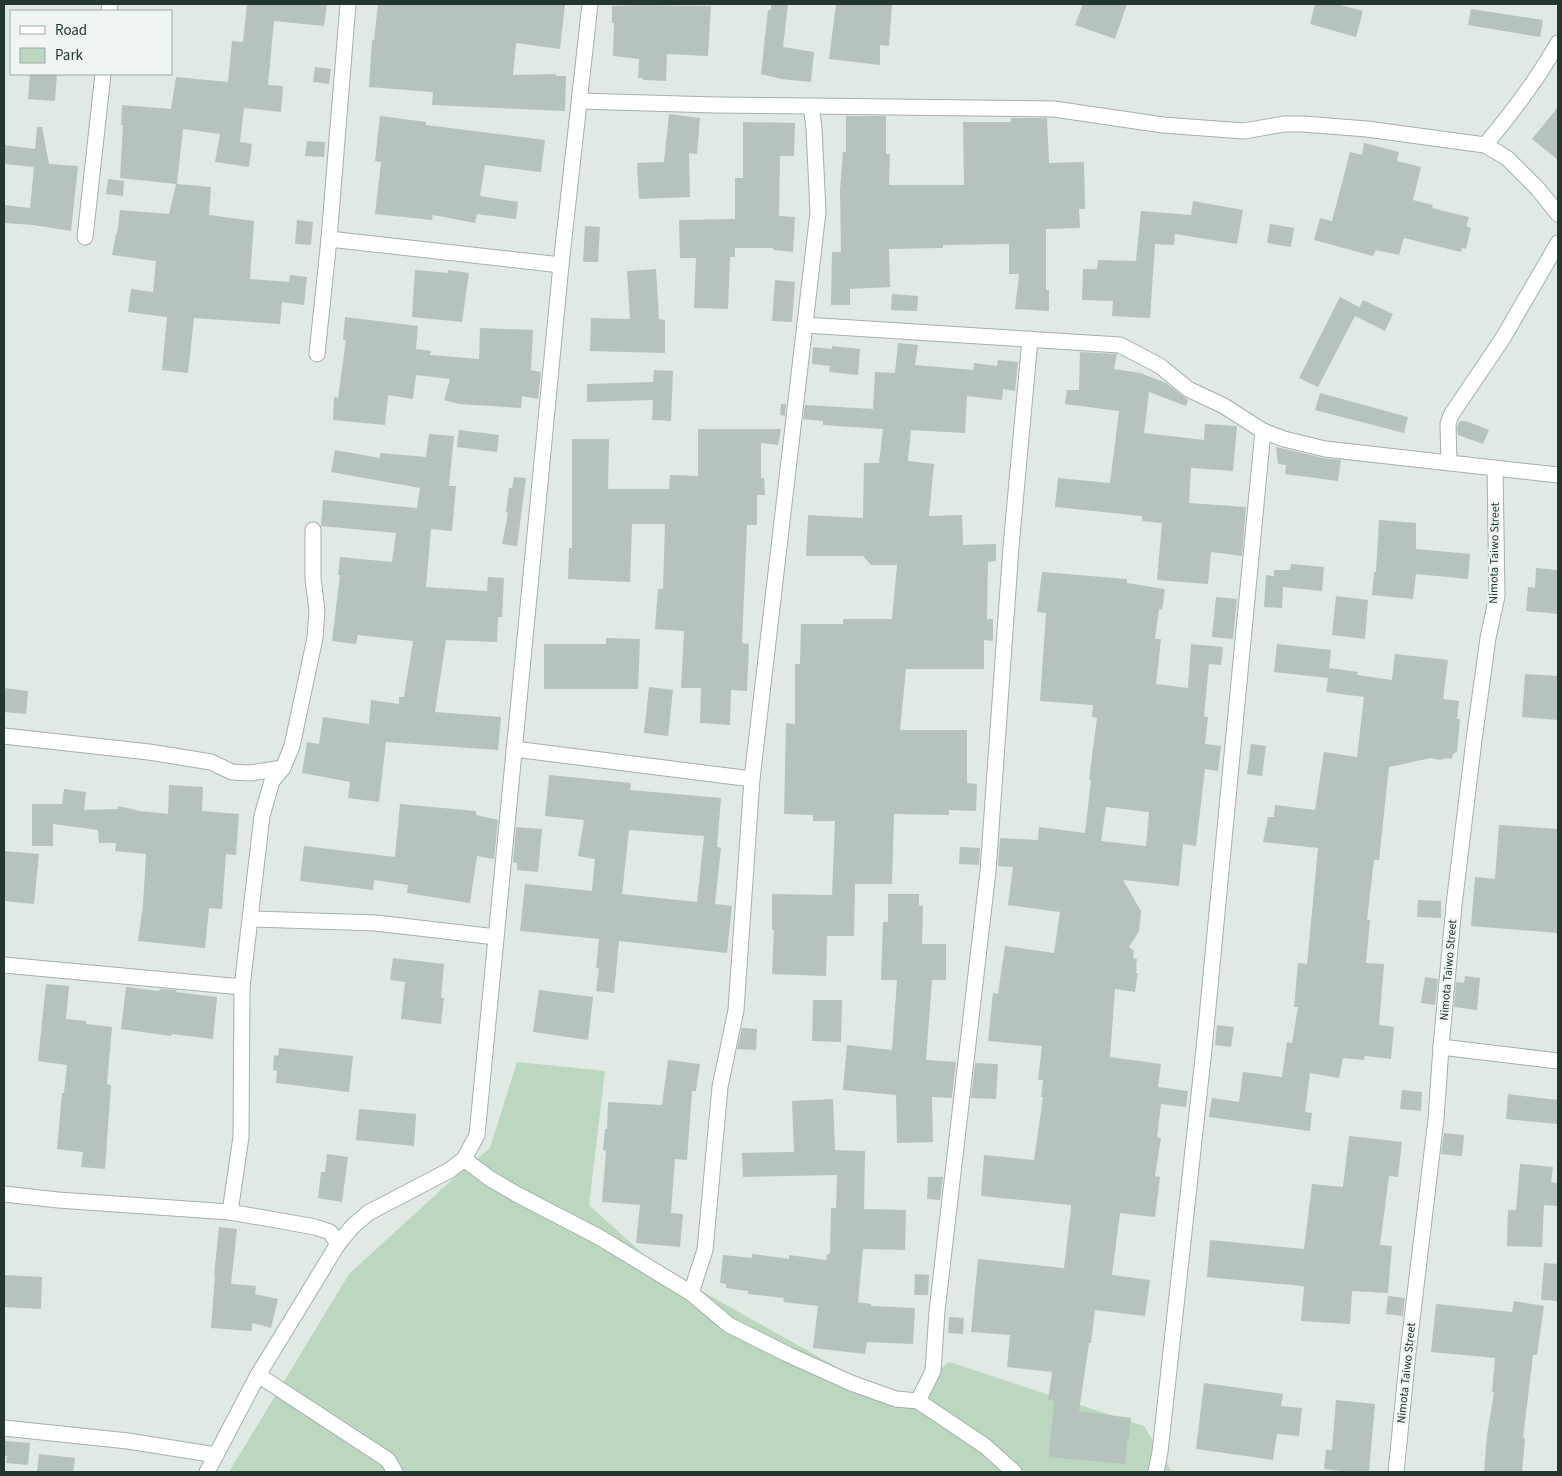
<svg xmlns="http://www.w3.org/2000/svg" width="1562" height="1476" font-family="'Source Sans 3',sans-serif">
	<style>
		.green { fill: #bbd7bf }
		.building { fill: #b5c3bc; fill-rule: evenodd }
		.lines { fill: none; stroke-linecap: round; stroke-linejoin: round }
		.minor-casing { stroke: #a4b0aa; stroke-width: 17 }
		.minor { stroke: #fff; stroke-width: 15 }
		.labels { text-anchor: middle; stroke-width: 4.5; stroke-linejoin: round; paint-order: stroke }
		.street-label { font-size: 12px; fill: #23372f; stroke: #eff6f2 }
	</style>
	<rect width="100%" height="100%" fill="#e0e9e4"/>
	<path class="green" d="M 517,1062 L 605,1071 L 589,1205 L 654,1264 L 900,1403 L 949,1362 L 1144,1426 L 1172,1472 L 229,1472 L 349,1274 L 454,1178 L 490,1148 Z"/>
	<g class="building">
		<path d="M 247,4 L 327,4 L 324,26 L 274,21 L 268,85 L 283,86 L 281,112 L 244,108 L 240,142 L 252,144 L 249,167 L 215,162 L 220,134 L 183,129 L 177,184 L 211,187 L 209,215 L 254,221 L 250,279 L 289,282 L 290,275 L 307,277 L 304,305 L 282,302 L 280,324 L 194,318 L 188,373 L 162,370 L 167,317 L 128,312 L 131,289 L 153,292 L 156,261 L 112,255 L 116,234 L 117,234 L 120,210 L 169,214 L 176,184 L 120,178 L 123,125 L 121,125 L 122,105 L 171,109 L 176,77 L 228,82 L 232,41 L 243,42 Z"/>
		<path d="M 378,4 L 554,4 L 565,5 L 560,49 L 516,43 L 513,75 L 556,74 L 556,76 L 566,76 L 565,111 L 432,105 L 433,92 L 369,87 L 372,40 L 374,40 Z"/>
		<path d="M 771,4 L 788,4 L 783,47 L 814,52 L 811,82 L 781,79 L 761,74 L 768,10 L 771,10 Z"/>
		<path d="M 836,4 L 892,4 L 889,46 L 880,45 L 880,65 L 829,59 Z"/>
		<path d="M 1083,4 L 1127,4 L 1115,39 L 1075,25 Z"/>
		<path d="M 1315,4 L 1337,4 L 1363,11 L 1356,37 L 1310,24 Z"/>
		<path d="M 639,5 L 711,6 L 708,56 L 667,54 L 666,81 L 643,80 L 643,78 L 638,78 L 639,59 L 613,56 L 614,23 L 612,23 L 612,6 Z"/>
		<path d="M 1471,9 L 1543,20 L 1540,37 L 1468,25 Z"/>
		<path d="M 315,67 L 331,69 L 329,84 L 313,82 Z"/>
		<path d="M 30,74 L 57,74 L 55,101 L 28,99 Z"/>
		<path d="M 1558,107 L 1558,160 L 1532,139 Z"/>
		<path d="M 669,114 L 700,118 L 697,154 L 689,153 L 690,197 L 639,199 L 637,163 L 664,162 Z"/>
		<path d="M 380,116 L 426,122 L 426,125 L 545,140 L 541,172 L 485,165 L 480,196 L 518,202 L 516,219 L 477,214 L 475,223 L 433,215 L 432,220 L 375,214 L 381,162 L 375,161 Z"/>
		<path d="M 846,116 L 886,116 L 886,154 L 890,154 L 889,185 L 964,185 L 963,122 L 1011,122 L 1011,118 L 1047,118 L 1049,163 L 1084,162 L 1085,209 L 1079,209 L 1080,228 L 1046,229 L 1046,290 L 1049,290 L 1049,311 L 1015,309 L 1019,274 L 1009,274 L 1009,244 L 943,245 L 943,248 L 889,249 L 890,287 L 850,289 L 850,305 L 831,305 L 832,252 L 841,252 L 840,190 L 843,152 L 846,152 Z"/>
		<path d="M 743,122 L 795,123 L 794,156 L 780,156 L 779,216 L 795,217 L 793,252 L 773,250 L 773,248 L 735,248 L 735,257 L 730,257 L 728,309 L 694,308 L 696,258 L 680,258 L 679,220 L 735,219 L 735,178 L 743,178 Z"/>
		<path d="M 37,127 L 42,127 L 49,164 L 78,166 L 71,231 L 33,225 L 4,223 L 4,205 L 30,208 L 34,167 L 4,164 L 4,145 L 35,149 Z"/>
		<path d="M 307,141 L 325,142 L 324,157 L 305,156 Z"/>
		<path d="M 1364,143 L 1399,152 L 1397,161 L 1421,167 L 1413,200 L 1433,205 L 1432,208 L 1469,217 L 1466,226 L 1471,228 L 1466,249 L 1462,248 L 1461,252 L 1404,238 L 1399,255 L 1376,250 L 1373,256 L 1314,240 L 1320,218 L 1332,221 L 1350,152 L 1362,155 Z"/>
		<path d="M 108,179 L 124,181 L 123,196 L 106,194 Z"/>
		<path d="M 1193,201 L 1243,210 L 1237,244 L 1175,234 L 1174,245 L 1155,244 L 1150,318 L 1112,316 L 1113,301 L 1082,300 L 1083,269 L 1097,269 L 1098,260 L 1136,261 L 1141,211 L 1191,215 Z"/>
		<path d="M 297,220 L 313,222 L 311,245 L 295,244 Z"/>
		<path d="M 1270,224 L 1294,228 L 1291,247 L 1267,243 Z"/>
		<path d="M 585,226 L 600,227 L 598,262 L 583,262 Z"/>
		<path d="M 656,269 L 659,319 L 665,320 L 665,353 L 590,351 L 591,318 L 630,319 L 627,271 Z"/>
		<path d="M 415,270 L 448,273 L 448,270 L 469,273 L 462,322 L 412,317 Z"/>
		<path d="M 775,280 L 795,282 L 792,322 L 772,321 Z"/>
		<path d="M 892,294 L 918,296 L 917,311 L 891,310 Z"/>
		<path d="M 1340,297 L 1359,307 L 1358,310 L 1363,300 L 1393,314 L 1385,331 L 1355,316 L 1318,387 L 1299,378 Z"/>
		<path d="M 345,317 L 418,326 L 416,349 L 431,351 L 430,355 L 479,359 L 480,328 L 533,330 L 531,370 L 541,372 L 538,399 L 522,396 L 521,408 L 459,404 L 444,400 L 450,379 L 416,375 L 413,399 L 388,395 L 385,425 L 333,420 L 334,397 L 338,398 L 346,340 L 343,340 Z"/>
		<path d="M 898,343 L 918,345 L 915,365 L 973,370 L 974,363 L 997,366 L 998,360 L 1018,362 L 1015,391 L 1003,389 L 1002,400 L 967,396 L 965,433 L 911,430 L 908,461 L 934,464 L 929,516 L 962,515 L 963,545 L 996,544 L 996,561 L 988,562 L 987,619 L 993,619 L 993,641 L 984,640 L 984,669 L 906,669 L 900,730 L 967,730 L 967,783 L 977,784 L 976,811 L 949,810 L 949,815 L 894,814 L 892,884 L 855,884 L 854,936 L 827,936 L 826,976 L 772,974 L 774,930 L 772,930 L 772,894 L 832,895 L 835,821 L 813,821 L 813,815 L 784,814 L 786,723 L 795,724 L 795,664 L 800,664 L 801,624 L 843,624 L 843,619 L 892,619 L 897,565 L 871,565 L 863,556 L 806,556 L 808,515 L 863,518 L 864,463 L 879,463 L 883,429 L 823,425 L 823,421 L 803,419 L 805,405 L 873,409 L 875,372 L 895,373 Z"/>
		<path d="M 832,346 L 860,349 L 858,375 L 829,372 L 830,366 L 812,364 L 813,347 L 832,349 Z"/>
		<path d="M 1080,352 L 1117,354 L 1114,369 L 1140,373 L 1166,383 L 1188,400 L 1186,406 L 1149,392 L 1144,433 L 1204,440 L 1205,424 L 1237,426 L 1233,471 L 1191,468 L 1189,503 L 1246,507 L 1242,556 L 1211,552 L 1208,584 L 1157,580 L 1162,523 L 1142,521 L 1142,516 L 1055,507 L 1058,478 L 1110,483 L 1119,411 L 1065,404 L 1067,390 L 1079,390 Z"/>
		<path d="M 654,370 L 673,371 L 671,421 L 652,420 L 653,400 L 587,402 L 587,384 L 653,382 Z"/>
		<path d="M 1320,393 L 1408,417 L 1404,433 L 1315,410 Z"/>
		<path d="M 781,404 L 786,404 L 785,416 L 780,415 Z"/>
		<path d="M 1460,421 L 1466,421 L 1489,430 L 1483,444 L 1458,435 L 1457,427 Z"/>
		<path d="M 698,429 L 781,429 L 778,445 L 761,443 L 761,478 L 764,478 L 765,495 L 757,495 L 757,525 L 747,525 L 742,643 L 749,644 L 747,691 L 731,690 L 730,725 L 700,723 L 701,688 L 681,688 L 684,631 L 655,629 L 658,589 L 663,589 L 665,524 L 632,524 L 630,582 L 568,579 L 569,548 L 572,548 L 572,439 L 609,439 L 608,489 L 669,489 L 670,475 L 698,476 Z"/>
		<path d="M 459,430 L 499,435 L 497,452 L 457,447 Z"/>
		<path d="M 429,434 L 454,436 L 449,486 L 456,486 L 452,531 L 431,529 L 426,587 L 487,591 L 488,577 L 504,578 L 502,617 L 498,617 L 497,642 L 446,640 L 435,712 L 501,717 L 498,750 L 386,742 L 379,802 L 348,798 L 350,782 L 302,773 L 307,742 L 319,744 L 323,717 L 369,724 L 371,700 L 399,704 L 399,697 L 404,697 L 413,641 L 358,635 L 356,644 L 332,641 L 340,575 L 338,575 L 340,557 L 392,562 L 396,533 L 321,526 L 323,500 L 417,508 L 420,488 L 331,472 L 335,450 L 380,458 L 380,453 L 426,457 Z"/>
		<path d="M 1276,447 L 1323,458 L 1341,460 L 1338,481 L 1285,474 L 1286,465 L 1278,464 Z"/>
		<path d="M 514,477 L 526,478 L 517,546 L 502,544 L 508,513 L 506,512 L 509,488 L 512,488 Z"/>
		<path d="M 1379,520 L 1416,523 L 1416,549 L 1470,554 L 1468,579 L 1416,574 L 1413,599 L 1372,595 L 1374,572 L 1376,572 Z"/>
		<path d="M 1291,564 L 1324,567 L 1322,591 L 1283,587 L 1282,608 L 1264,607 L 1266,575 L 1274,576 L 1274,570 L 1290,570 Z"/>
		<path d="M 1536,568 L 1558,570 L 1558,614 L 1526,611 L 1528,587 L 1535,588 Z"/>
		<path d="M 1042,572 L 1127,579 L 1127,583 L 1165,589 L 1162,610 L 1159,609 L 1155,639 L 1161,639 L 1156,684 L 1188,688 L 1191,644 L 1223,647 L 1221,665 L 1209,664 L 1204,716 L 1208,717 L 1205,744 L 1221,746 L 1218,771 L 1205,769 L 1196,846 L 1183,844 L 1179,886 L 1123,880 L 1141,911 L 1139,931 L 1129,947 L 1134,951 L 1133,958 L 1137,959 L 1136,967 L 1137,967 L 1136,973 L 1138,973 L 1135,992 L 1115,989 L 1110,1057 L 1161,1064 L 1158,1087 L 1188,1091 L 1186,1107 L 1161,1104 L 1157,1137 L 1161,1138 L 1155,1176 L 1160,1177 L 1155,1217 L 1120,1213 L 1112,1275 L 1150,1280 L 1145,1316 L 1095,1310 L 1091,1343 L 1089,1343 L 1079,1411 L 1131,1418 L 1129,1439 L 1127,1439 L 1125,1464 L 1049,1457 L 1054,1401 L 1048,1400 L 1052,1372 L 1007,1367 L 1010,1335 L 971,1332 L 978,1259 L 1064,1268 L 1071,1208 L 1071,1205 L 981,1196 L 984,1155 L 1034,1160 L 1043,1097 L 1041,1097 L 1043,1080 L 1038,1080 L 1042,1046 L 988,1041 L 993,993 L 998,994 L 1005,946 L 1054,953 L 1060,912 L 1008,905 L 1013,867 L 998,866 L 1000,838 L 1038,840 L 1039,827 L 1085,833 L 1091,780 L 1089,779 L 1097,718 L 1092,717 L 1093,705 L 1040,701 L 1046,613 L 1037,612 ZM 1106,807 L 1149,812 L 1146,846 L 1101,841 Z"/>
		<path d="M 1336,596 L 1368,600 L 1365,639 L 1332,635 Z"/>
		<path d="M 1216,597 L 1237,599 L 1233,639 L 1212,637 Z"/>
		<path d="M 606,638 L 640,639 L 638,689 L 544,689 L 544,644 L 606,644 Z"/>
		<path d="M 1277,644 L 1331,650 L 1329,672 L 1330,668 L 1358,672 L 1357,675 L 1392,680 L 1395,654 L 1448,660 L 1443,699 L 1459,701 L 1457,719 L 1460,719 L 1457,752 L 1453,754 L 1452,759 L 1446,758 L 1440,760 L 1431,758 L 1389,767 L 1379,860 L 1374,860 L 1367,920 L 1370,920 L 1366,963 L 1384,964 L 1379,1025 L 1394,1027 L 1391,1059 L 1365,1056 L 1364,1060 L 1343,1058 L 1339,1078 L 1310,1073 L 1305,1112 L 1312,1113 L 1310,1131 L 1209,1117 L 1212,1098 L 1239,1102 L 1243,1072 L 1282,1077 L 1287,1042 L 1292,1043 L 1298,1007 L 1294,1007 L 1298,963 L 1307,964 L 1318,848 L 1263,842 L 1268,817 L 1274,817 L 1275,805 L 1315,810 L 1324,752 L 1357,757 L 1364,697 L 1326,692 L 1328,678 L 1274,672 Z"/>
		<path d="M 1525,674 L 1558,676 L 1558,720 L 1522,717 Z"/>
		<path d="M 649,687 L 673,690 L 668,736 L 644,733 Z"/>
		<path d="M 4,688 L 28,691 L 26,714 L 4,712 Z"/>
		<path d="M 1251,744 L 1266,746 L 1262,776 L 1247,774 Z"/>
		<path d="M 549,775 L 631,783 L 630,790 L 721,798 L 717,847 L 721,848 L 715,904 L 732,906 L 727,953 L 619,941 L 614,993 L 596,991 L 599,968 L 596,968 L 599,939 L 520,931 L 525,884 L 592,891 L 595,859 L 578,856 L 584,820 L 545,816 ZM 629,830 L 704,836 L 697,902 L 622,894 Z"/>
		<path d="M 169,785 L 203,787 L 202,811 L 239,814 L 236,855 L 226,854 L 222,909 L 209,908 L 205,948 L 138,941 L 143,905 L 146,854 L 115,851 L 116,843 L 99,843 L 98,830 L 53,824 L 53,846 L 32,846 L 32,804 L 62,804 L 64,789 L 86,792 L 84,810 L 118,809 L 118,806 L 140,811 L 168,814 Z"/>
		<path d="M 400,804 L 476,811 L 476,815 L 498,820 L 494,859 L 477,856 L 470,903 L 407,893 L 408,885 L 374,880 L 373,890 L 300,881 L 304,846 L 395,857 Z"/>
		<path d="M 1499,825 L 1558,829 L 1558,933 L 1471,926 L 1475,877 L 1495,879 Z"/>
		<path d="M 516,827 L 542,829 L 538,872 L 517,870 L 517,863 L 513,862 Z"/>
		<path d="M 960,847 L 980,848 L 979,865 L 959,864 Z"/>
		<path d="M 4,851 L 39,854 L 34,904 L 4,901 Z"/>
		<path d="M 888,894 L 919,894 L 919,905 L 923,906 L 922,944 L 946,944 L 946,980 L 932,980 L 926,1060 L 956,1062 L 952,1097 L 951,1098 L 932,1097 L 933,1142 L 897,1143 L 896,1095 L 843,1090 L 847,1045 L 892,1050 L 897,980 L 881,980 L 883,922 L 888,922 Z"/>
		<path d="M 1418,900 L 1441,901 L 1441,918 L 1417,917 Z"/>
		<path d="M 393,958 L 444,964 L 441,998 L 444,998 L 441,1024 L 401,1019 L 405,982 L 390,980 Z"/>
		<path d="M 1465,976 L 1480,978 L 1477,1010 L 1454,1007 L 1456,982 L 1464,983 Z"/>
		<path d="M 1425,977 L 1438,979 L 1435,1005 L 1421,1003 Z"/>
		<path d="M 46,984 L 69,986 L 66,1019 L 86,1021 L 86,1024 L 112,1027 L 107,1084 L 111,1085 L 105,1169 L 81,1167 L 83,1152 L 57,1149 L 62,1093 L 64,1093 L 67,1065 L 38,1061 Z"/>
		<path d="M 126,987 L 158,991 L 161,989 L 177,990 L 176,992 L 217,997 L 213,1039 L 172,1034 L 171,1036 L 121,1029 Z"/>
		<path d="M 539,990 L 593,997 L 588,1040 L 533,1032 Z"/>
		<path d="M 813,1000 L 842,1000 L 841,1042 L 812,1041 Z"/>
		<path d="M 1217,1025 L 1234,1027 L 1231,1047 L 1215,1045 Z"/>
		<path d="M 742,1028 L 757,1029 L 756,1050 L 737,1049 Z"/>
		<path d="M 279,1048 L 353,1056 L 349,1092 L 276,1083 L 277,1071 L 273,1070 L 274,1055 L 278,1056 Z"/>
		<path d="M 668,1060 L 700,1064 L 696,1091 L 692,1091 L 687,1160 L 675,1159 L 671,1213 L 683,1214 L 680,1247 L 636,1243 L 640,1205 L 602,1202 L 606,1151 L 603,1150 L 605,1129 L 607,1129 L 608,1102 L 662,1105 Z"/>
		<path d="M 975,1063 L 998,1064 L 996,1099 L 971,1098 Z"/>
		<path d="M 1402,1090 L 1422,1092 L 1421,1111 L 1400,1109 Z"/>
		<path d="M 1508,1094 L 1558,1100 L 1557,1124 L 1506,1119 Z"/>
		<path d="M 833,1099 L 835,1150 L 865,1151 L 864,1209 L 906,1210 L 905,1250 L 863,1249 L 858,1302 L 871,1304 L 871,1306 L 915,1308 L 913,1344 L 867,1342 L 865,1354 L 813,1348 L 818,1306 L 783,1302 L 784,1298 L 748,1294 L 748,1291 L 726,1288 L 726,1284 L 720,1283 L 723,1255 L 752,1258 L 752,1254 L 789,1259 L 789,1255 L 826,1260 L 827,1254 L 830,1254 L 831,1208 L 836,1208 L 837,1175 L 743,1177 L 742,1153 L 794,1152 L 792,1101 Z"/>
		<path d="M 359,1109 L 416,1114 L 414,1146 L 356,1140 Z"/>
		<path d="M 1444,1133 L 1464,1135 L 1462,1156 L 1441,1154 Z"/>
		<path d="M 1349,1136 L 1402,1142 L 1398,1177 L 1389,1176 L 1380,1245 L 1392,1246 L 1388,1293 L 1352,1291 L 1350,1324 L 1301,1321 L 1304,1287 L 1302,1286 L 1207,1277 L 1210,1240 L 1304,1249 L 1312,1184 L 1343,1187 Z"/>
		<path d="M 327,1154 L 348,1157 L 342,1202 L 318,1198 L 321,1172 L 325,1172 Z"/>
		<path d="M 1520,1164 L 1553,1167 L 1551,1182 L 1558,1183 L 1558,1206 L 1544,1205 L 1542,1247 L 1507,1246 L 1508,1210 L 1516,1210 Z"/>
		<path d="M 928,1177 L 943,1177 L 940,1200 L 927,1199 Z"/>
		<path d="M 219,1227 L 237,1229 L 231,1284 L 256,1286 L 255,1294 L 278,1299 L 271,1328 L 252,1323 L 252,1331 L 211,1328 L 215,1276 L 214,1276 Z"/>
		<path d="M 1544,1263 L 1558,1264 L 1558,1301 L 1541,1300 Z"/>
		<path d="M 915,1274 L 929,1275 L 928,1295 L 914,1295 Z"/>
		<path d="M 4,1275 L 42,1277 L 41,1309 L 4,1307 Z"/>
		<path d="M 1388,1296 L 1405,1298 L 1403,1316 L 1386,1314 Z"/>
		<path d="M 1514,1301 L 1544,1306 L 1537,1355 L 1533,1355 L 1523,1438 L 1525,1438 L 1522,1472 L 1484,1472 L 1487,1435 L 1494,1393 L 1492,1392 L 1495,1358 L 1431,1352 L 1436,1304 L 1512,1312 Z"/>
		<path d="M 949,1317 L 964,1318 L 963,1334 L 948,1333 Z"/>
		<path d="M 1204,1383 L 1283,1394 L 1281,1406 L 1302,1408 L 1299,1436 L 1277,1434 L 1273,1460 L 1196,1449 Z"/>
		<path d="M 1336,1400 L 1375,1404 L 1369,1472 L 1348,1472 L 1324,1469 L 1326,1450 L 1332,1450 Z"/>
		<path d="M 4,1441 L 30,1443 L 28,1465 L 6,1463 L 7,1456 L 4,1456 Z"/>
		<path d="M 39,1454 L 75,1458 L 73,1472 L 37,1472 Z"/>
	</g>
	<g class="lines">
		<g class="minor-casing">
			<g id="minor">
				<path d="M 109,11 L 110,4"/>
				<path d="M 580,101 L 715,105 L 811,106 L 814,128 L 818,212 L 752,779 L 736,1010 L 720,1087 L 705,1250 L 691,1293"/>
				<path d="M 811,106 L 1054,109 L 1163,125 L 1244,131 L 1284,124 L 1303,124 L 1367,129 L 1485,145 L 1507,158 L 1538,189 L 1558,214"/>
				<path d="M 1485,145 C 1512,113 1537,80 1558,43"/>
				<path d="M 85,237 L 103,74"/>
				<path d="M 329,239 L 561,265"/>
				<path d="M 805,325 L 1120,345 L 1160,366 L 1188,389 L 1224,406 L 1263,431 L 1284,439 L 1325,449 L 1558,475"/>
				<path d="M 317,354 L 329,239 L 348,4"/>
				<path d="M 1449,463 L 1448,424 L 1451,415 L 1503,338 L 1558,243"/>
				<path d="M 4,736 L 149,752 L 211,762 L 232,772 L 250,773 L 283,768"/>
				<path d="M 514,749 L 752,779"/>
				<path d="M 251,919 L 376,923 L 496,937"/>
				<path d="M 4,965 L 242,987"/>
				<path d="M 1441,1047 L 1558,1061"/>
				<path d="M 464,1159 L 489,1178 L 518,1195 L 599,1237 L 691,1293 L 729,1325 L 787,1354 L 851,1383 L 896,1399 L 918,1401 L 985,1446 L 1014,1472"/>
				<path d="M 4,1194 L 58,1200 L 230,1212 L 315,1227 L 330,1232 L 338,1244"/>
				<path d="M 230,1212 L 241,1137 L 242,987 L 262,816 L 272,781 L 283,768 L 292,746 L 315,638 L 317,610 L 313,579 L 313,530"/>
				<path d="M 258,1375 L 388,1460 L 395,1472"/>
				<path d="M 918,1401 L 933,1371 L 937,1311 L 988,871 L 1011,547 L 1030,339"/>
				<path d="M 4,1428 L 128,1441 L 216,1455"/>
				<path d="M 207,1472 L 258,1375 L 338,1244 L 352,1227 L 368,1213 L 450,1170 L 464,1159 L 477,1135 L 561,265 L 590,4"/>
				<path d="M 1156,1472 L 1160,1452 L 1204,1049 L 1263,431"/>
				<path d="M 1396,1472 L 1408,1353 L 1436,1119 L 1441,1047 L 1454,905 L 1474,740 L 1488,638 L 1497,596 L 1495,468"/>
			</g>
		</g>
		<use href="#minor" class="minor"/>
	</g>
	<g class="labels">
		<g class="street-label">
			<text transform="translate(1494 553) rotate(-89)" y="4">Nimota Taiwo Street</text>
			<text transform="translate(1448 970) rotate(-85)" y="4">Nimota Taiwo Street</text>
			<text transform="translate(1406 1373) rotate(-84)" y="4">Nimota Taiwo Street</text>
		</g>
	</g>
	<rect width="1562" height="1476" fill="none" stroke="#23372f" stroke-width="10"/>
	<rect x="10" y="10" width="162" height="65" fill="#eff6f2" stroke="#9daaa4"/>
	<rect x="20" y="26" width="25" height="8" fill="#ffffff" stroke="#9daaa4"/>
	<text x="55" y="35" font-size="15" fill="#23372f">Road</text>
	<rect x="20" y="48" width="25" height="15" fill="#bbd7bf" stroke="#9daaa4"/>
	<text x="55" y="60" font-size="15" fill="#23372f">Park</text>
</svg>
